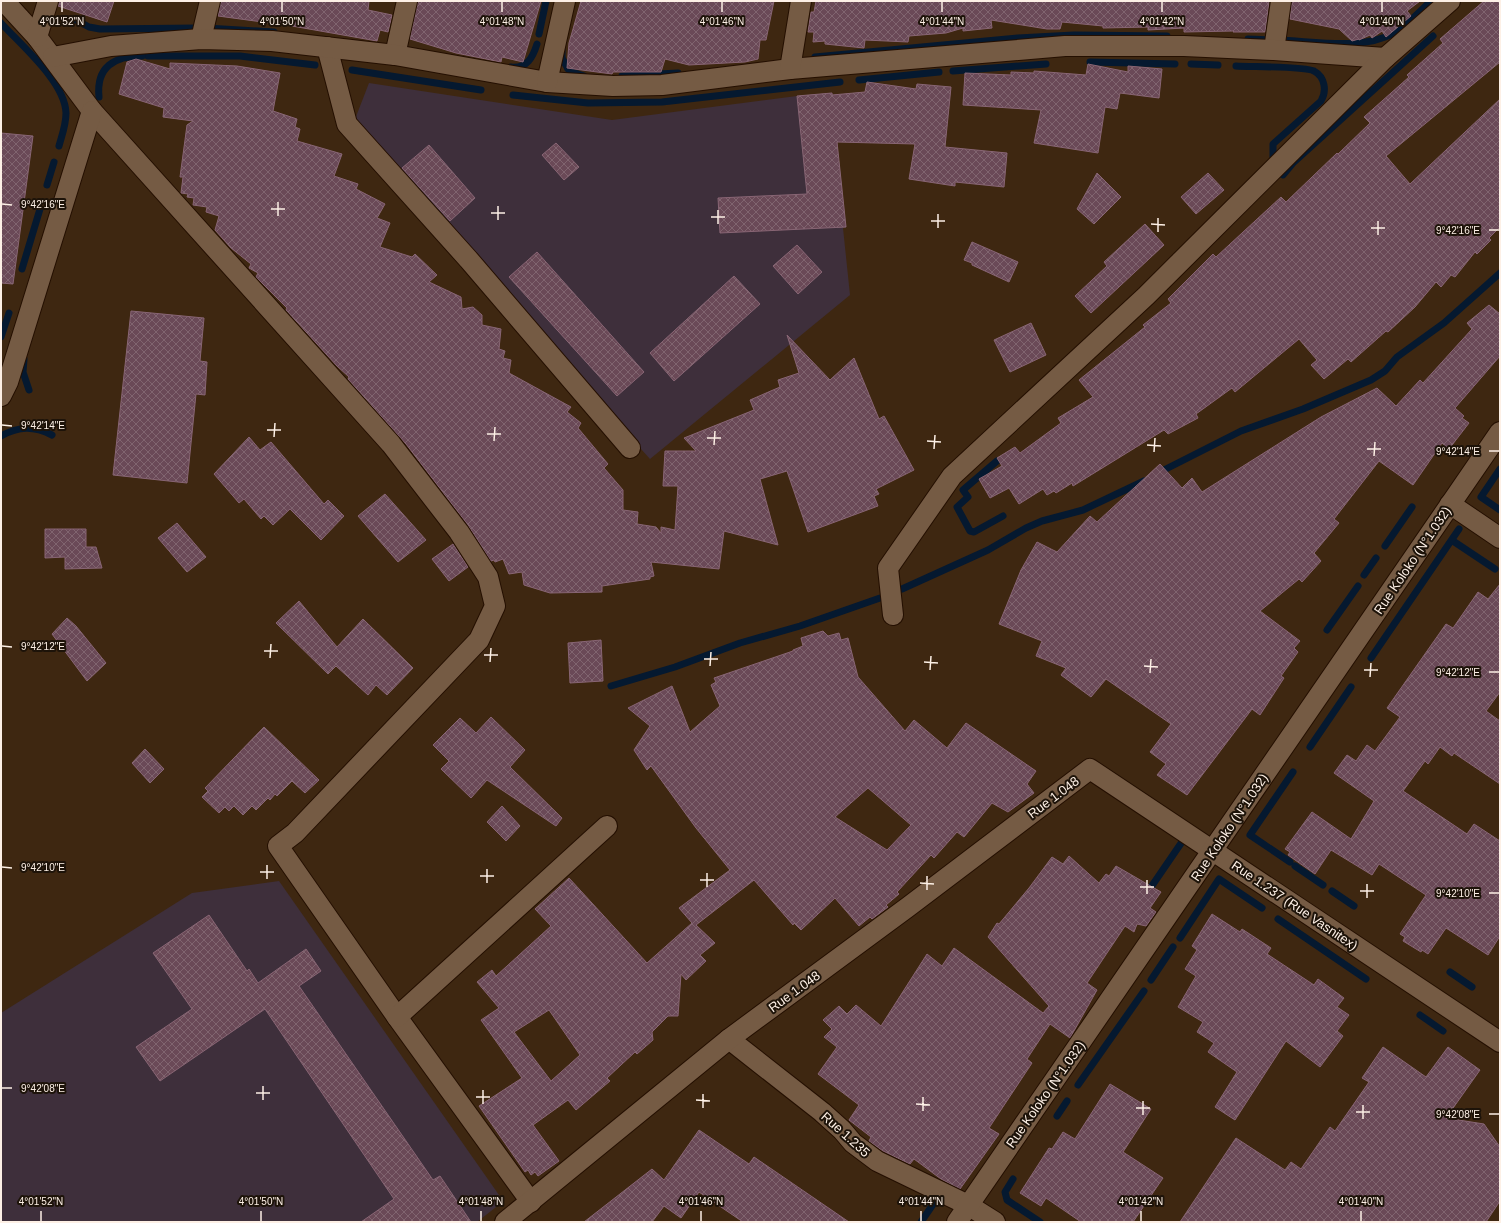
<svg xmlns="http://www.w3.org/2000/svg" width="1501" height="1223" font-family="Arial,sans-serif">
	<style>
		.education { fill: #3e2f3b }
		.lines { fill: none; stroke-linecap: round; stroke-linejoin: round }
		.stream { stroke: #051930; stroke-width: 7 }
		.building { fill: url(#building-cross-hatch); stroke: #886574; fill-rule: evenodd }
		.minor-casing { stroke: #240f00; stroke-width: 22 }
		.minor { stroke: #755b44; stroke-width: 20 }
		.ticks { fill: none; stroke: #fdf0e6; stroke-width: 1.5 }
		.labels { text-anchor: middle; stroke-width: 4; stroke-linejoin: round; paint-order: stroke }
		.street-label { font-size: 13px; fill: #fdf0e6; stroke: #1d1309 }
		.ticks-label { font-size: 10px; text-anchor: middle; fill: #fdf0e6; stroke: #1d1309; stroke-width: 4; stroke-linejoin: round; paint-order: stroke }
	</style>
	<defs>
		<pattern id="building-cross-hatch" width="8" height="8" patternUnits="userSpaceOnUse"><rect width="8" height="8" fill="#6a4957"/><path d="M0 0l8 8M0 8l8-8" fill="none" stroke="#80646f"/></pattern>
	</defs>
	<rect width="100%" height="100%" fill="#3e2711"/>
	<g class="education">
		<path d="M 369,83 L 612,120 L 797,96 L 832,93 L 833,95 L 839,94 L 840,104 L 833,106 L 846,227 L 843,228 L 850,295 L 650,459 L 352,127 Z"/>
		<path d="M 279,881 L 499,1195 L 500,1204 L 477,1222 L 1,1222 L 1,1013 L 192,893 Z"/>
	</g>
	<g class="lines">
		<g class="stream">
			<path d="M 76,20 L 89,27 L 100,29 L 199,28"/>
			<path d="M 1,23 C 21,45 65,82 66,113 C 66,125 62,135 59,146"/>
			<path d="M 206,28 L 274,32"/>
			<path d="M 539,34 L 546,1"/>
			<path d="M 1248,39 L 1272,40"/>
			<path d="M 1278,40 C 1313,41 1362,51 1394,33 C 1408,25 1419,12 1431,1"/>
			<path d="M 562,50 L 562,58 L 567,67"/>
			<path d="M 148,56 L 240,56 L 315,65"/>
			<path d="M 815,57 L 1018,38 L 1074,35 L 1167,36"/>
			<path d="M 1090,62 L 1175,64"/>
			<path d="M 1191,64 L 1218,65"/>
			<path d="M 1236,66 C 1250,67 1304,66 1314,71 C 1325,77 1327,91 1321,101 L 1273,144 L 1273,165"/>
			<path d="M 511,67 C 527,69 533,57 537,44"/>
			<path d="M 568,69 L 572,72 L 584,76"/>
			<path d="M 352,70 L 481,90"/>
			<path d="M 953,71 L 1046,64"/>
			<path d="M 622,76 L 678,73"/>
			<path d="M 859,80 L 939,72"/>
			<path d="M 513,95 L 588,103 L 662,102 L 840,82"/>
			<path d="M 99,97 C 96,67 114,56 142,56"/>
			<path d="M 1274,170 L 1283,175 L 1293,163 L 1433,36"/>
			<path d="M 47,185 L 54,162"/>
			<path d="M 22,269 L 40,209"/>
			<path d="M 1,337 L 9,313"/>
			<path d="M 24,359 L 23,372 L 29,390"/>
			<path d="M 1,436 C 19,426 34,426 52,435"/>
			<path d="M 997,461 L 963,490 L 968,497 L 957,507 L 970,531 L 974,532 L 1003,516"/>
			<path d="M 1500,469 L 1481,497 L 1500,510"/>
			<path d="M 1156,474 L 1241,431 L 1303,409 L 1371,380 L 1385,371 L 1397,357 L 1444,323 L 1500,273"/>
			<path d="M 1453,541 L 1495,569"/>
			<path d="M 1385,546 L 1412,507"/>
			<path d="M 1364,575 L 1376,558"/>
			<path d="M 902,589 L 988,550 L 1026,528 L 1042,521 L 1083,510 L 1144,481"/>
			<path d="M 1327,630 L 1358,586"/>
			<path d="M 1371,658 L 1459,529"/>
			<path d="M 611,686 L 675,667 L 740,643 L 800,626 L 880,598"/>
			<path d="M 1310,747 L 1351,687"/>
			<path d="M 1290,862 L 1250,835 L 1293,772"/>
			<path d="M 1295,866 L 1323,885"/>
			<path d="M 1332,891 L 1354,906"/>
			<path d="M 1147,893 L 1186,836"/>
			<path d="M 1278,919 L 1366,979"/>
			<path d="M 1180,938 L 1219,879 L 1262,908"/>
			<path d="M 1450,972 L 1472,987"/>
			<path d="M 1151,980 L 1173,947"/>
			<path d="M 1420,1015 L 1443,1031"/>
			<path d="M 1078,1085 L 1144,991"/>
			<path d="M 1057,1116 L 1067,1101"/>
			<path d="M 1013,1179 L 1005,1192 L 1007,1200 L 1040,1222"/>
			<path d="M 921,1222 L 938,1197"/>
		</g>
	</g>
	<g class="building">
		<path d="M 59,1 L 114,1 L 107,22 L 58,6 Z"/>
		<path d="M 221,1 L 369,1 L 368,10 L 392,15 L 388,32 L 380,30 L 377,41 L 292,26 L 218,16 Z"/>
		<path d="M 418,1 L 541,1 L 523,62 L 502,57 L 501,62 L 456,53 L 410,39 Z"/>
		<path d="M 581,1 L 774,1 L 766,40 L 760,40 L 758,59 L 745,62 L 689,65 L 665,59 L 661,72 L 613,72 L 612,74 L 567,68 L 569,43 Z"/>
		<path d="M 816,1 L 1269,1 L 1265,32 L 1233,32 L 1234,31 L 1184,32 L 1184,28 L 1148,30 L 1148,27 L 1103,28 L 1103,26 L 1062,22 L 1060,29 L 1047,29 L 991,20 L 992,28 L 963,31 L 963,28 L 946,33 L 909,36 L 908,42 L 865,40 L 864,48 L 825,44 L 825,41 L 813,42 L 814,32 L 808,32 L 811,12 L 814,12 Z"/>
		<path d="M 1292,1 L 1420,1 L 1407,11 L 1411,16 L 1386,37 L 1382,31 L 1372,38 L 1370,35 L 1359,40 L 1359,39 L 1352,41 L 1339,29 L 1290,19 Z"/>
		<path d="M 1484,1 L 1500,1 L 1500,62 L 1386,156 L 1410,184 L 1500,99 L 1500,227 L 1489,238 L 1491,240 L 1477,254 L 1475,252 L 1455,277 L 1451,275 L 1441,287 L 1436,282 L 1415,307 L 1388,332 L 1386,331 L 1351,362 L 1348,359 L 1324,379 L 1311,365 L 1317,360 L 1299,339 L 1235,392 L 1232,388 L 1196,414 L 1198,418 L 1168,434 L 1164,430 L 1073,486 L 1072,483 L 1056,493 L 1054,491 L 1047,495 L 1043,489 L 1019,504 L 1009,488 L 990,498 L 979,479 L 1002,466 L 997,458 L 1015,447 L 1020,453 L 1061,423 L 1058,418 L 1093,397 L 1079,380 L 1145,327 L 1143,325 L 1171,303 L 1168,299 L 1213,254 L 1216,257 L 1281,197 L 1286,202 L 1337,153 L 1338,154 L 1370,123 L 1364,117 L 1409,77 L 1407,75 L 1443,43 L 1440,39 Z"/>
		<path d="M 136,59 L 170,69 L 170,63 L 237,66 L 280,73 L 273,111 L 297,119 L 295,127 L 300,129 L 297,141 L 342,154 L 334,176 L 358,184 L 356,189 L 385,204 L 377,218 L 390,223 L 380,247 L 412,257 L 415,254 L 437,275 L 429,282 L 461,297 L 462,309 L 473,307 L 482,315 L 482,325 L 501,329 L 499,349 L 505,351 L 503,358 L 511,360 L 509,373 L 571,407 L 567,412 L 581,423 L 578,428 L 608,464 L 604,468 L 623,490 L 623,510 L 638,512 L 637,524 L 656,527 L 661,533 L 661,527 L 675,530 L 678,486 L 663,486 L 665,451 L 696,451 L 684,438 L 754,410 L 750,400 L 780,387 L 778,380 L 799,373 L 787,335 L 830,380 L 854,358 L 879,419 L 884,416 L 914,470 L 876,489 L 879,494 L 874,496 L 878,506 L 808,532 L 787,471 L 760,479 L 778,545 L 724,531 L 719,569 L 651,562 L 654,576 L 650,577 L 650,579 L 602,586 L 602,592 L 550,593 L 524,585 L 522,572 L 509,574 L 503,559 L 495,562 L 494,560 L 491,561 L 468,525 L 406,444 L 348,379 L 349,377 L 337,366 L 286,310 L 287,308 L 256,277 L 258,273 L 249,268 L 251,264 L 231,248 L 215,230 L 219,216 L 206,212 L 207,207 L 193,205 L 194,198 L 187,197 L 188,194 L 181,193 L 183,177 L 180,177 L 187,125 L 193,121 L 163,117 L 164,108 L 119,94 L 127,62 Z"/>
		<path d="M 1088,64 L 1128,72 L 1128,66 L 1162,69 L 1159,98 L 1120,93 L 1117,109 L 1105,107 L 1098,153 L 1034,143 L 1041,110 L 963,105 L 965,73 L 1011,75 L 1011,72 L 1034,73 L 1034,71 L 1086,75 Z"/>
		<path d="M 867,82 L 916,89 L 917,84 L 951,87 L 945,147 L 1007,153 L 1004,187 L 955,182 L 955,186 L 909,179 L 915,144 L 837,142 L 846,227 L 720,233 L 718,198 L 807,194 L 797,96 L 832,93 L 832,95 L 865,92 Z"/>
		<path d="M 1,133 L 33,136 L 13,284 L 1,283 Z"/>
		<path d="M 556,143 L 579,167 L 564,180 L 542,155 Z"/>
		<path d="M 429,145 L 475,198 L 450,221 L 402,168 Z"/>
		<path d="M 1097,173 L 1121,197 L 1094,224 L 1077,209 Z"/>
		<path d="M 1208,173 L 1224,190 L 1196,214 L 1181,197 Z"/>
		<path d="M 1145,224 L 1164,245 L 1091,313 L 1075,296 L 1107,266 L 1104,262 Z"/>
		<path d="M 972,242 L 1018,262 L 1009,282 L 972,265 L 972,263 L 964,260 Z"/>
		<path d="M 797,245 L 822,272 L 798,294 L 773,266 Z"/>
		<path d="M 537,252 L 644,372 L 617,396 L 509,277 Z"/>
		<path d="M 734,276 L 760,304 L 674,381 L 650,353 Z"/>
		<path d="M 1489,305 L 1500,314 L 1500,356 L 1455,408 L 1464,416 L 1462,418 L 1469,423 L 1449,449 L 1442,443 L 1413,485 L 1379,461 L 1334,519 L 1339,523 L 1314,553 L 1321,561 L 1302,582 L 1299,579 L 1260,611 L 1300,641 L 1294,648 L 1298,652 L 1281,676 L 1284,678 L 1260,715 L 1252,709 L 1187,795 L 1157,775 L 1166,764 L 1150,752 L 1171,724 L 1106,679 L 1091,697 L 1061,675 L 1066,668 L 1036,656 L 1042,641 L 999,624 L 1021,570 L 1037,542 L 1057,552 L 1090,516 L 1097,522 L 1160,464 L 1182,488 L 1192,478 L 1202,492 L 1321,417 L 1377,388 L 1396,406 L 1420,380 L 1423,383 L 1472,329 L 1467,323 Z"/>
		<path d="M 131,311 L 204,318 L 200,361 L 207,362 L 205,395 L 196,394 L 187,483 L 113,475 Z"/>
		<path d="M 1031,323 L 1046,355 L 1010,372 L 994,340 Z"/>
		<path d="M 249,437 L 260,450 L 271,442 L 324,504 L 328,500 L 344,516 L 321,540 L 290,509 L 273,525 L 264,516 L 261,519 L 244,499 L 239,503 L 214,474 Z"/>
		<path d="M 385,494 L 426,540 L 398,562 L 358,516 Z"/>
		<path d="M 177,523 L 206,557 L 187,572 L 158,538 Z"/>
		<path d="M 45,529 L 86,529 L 86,547 L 96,547 L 102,568 L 65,569 L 65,557 L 45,558 Z"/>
		<path d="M 453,544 L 468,567 L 449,581 L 432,559 Z"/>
		<path d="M 1500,584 L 1500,692 L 1486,711 L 1500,721 L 1500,784 L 1454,753 L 1452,756 L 1440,747 L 1428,764 L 1425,761 L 1403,791 L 1467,834 L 1474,824 L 1500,841 L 1500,936 L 1488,955 L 1446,928 L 1428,954 L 1422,950 L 1421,952 L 1403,941 L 1405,937 L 1400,934 L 1426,895 L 1379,864 L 1372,875 L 1331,850 L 1315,874 L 1288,855 L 1290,852 L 1285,849 L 1312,812 L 1351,839 L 1374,801 L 1334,773 L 1347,755 L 1356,761 L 1367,745 L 1375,751 L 1400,717 L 1387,708 L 1446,624 L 1453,628 L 1478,592 L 1488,599 Z"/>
		<path d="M 299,601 L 337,647 L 363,619 L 413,668 L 387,695 L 376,685 L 368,695 L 336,666 L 328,674 L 276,623 Z"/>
		<path d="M 67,618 L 76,626 L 106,663 L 87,681 L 52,634 Z"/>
		<path d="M 823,631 L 828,636 L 839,633 L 841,640 L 848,638 L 858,677 L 905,731 L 914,720 L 947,748 L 966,723 L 1036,771 L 1027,784 L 1034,793 L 1008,812 L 992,803 L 964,837 L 957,832 L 934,858 L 931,855 L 897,892 L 899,894 L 886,905 L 888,907 L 872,919 L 870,917 L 859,926 L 835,898 L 801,930 L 794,923 L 793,925 L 754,880 L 696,925 L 715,943 L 700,955 L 706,961 L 686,980 L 681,974 L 678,1016 L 668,1016 L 652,1032 L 653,1040 L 637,1054 L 635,1052 L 607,1078 L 610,1081 L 576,1110 L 568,1100 L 533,1125 L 559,1161 L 538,1176 L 535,1172 L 531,1175 L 528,1170 L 525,1172 L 479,1106 L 522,1078 L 481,1020 L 499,1008 L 477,982 L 492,970 L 496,976 L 551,926 L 535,909 L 569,878 L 647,963 L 692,923 L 679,908 L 730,870 L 696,828 L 651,766 L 647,770 L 634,750 L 650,726 L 628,708 L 672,686 L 690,732 L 720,706 L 711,685 L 716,682 L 714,678 L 793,651 L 793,650 L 803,646 L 801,638 ZM 868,788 L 911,825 L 887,850 L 835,817 ZM 549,1010 L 580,1055 L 551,1081 L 514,1032 Z"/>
		<path d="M 601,640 L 603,681 L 570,683 L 568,643 Z"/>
		<path d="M 491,717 L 525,750 L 510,767 L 562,818 L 556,826 L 487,780 L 471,798 L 441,769 L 449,761 L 433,745 L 460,718 L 476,733 Z"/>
		<path d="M 264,727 L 319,780 L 305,793 L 292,781 L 277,796 L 275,794 L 270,800 L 268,798 L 256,810 L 252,806 L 243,815 L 234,806 L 229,811 L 225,807 L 219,813 L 202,797 L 208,791 L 205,788 Z"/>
		<path d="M 145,749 L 164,769 L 150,783 L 132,763 Z"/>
		<path d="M 502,806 L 520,826 L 506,841 L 487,822 Z"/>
		<path d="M 1069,856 L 1099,883 L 1106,874 L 1109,876 L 1116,866 L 1161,892 L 1150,908 L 1156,912 L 1146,926 L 1137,924 L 1134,932 L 1125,926 L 1087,983 L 1097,990 L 1070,1038 L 1050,1024 L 1027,1059 L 1032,1063 L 989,1128 L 999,1134 L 960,1189 L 941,1179 L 914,1159 L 910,1164 L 883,1151 L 869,1141 L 871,1137 L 849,1120 L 859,1105 L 818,1074 L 837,1047 L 824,1037 L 832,1029 L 823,1020 L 839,1006 L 847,1014 L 856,1005 L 881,1026 L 927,954 L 942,966 L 954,948 L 1043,1013 L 1049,1006 L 988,937 L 997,923 L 999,924 L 1029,888 L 1052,857 L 1063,864 Z"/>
		<path d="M 1212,914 L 1240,932 L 1242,929 L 1271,948 L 1267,954 L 1314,985 L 1318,979 L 1344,998 L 1337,1007 L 1349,1015 L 1337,1031 L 1343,1036 L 1320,1067 L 1286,1041 L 1235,1120 L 1215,1107 L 1237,1072 L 1208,1052 L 1214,1043 L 1197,1032 L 1203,1022 L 1178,1007 L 1196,976 L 1185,969 L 1197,950 L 1192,946 Z"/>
		<path d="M 209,915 L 247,971 L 249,969 L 258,983 L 306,949 L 321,971 L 299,986 L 433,1180 L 440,1176 L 471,1222 L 361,1222 L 394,1199 L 265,1009 L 160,1081 L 136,1047 L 192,1009 L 153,953 Z"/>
		<path d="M 1383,1047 L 1426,1077 L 1448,1047 L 1480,1070 L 1446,1118 L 1484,1124 L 1500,1147 L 1500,1201 L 1486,1222 L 1180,1222 L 1236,1138 L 1285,1170 L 1291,1162 L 1301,1169 L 1330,1127 L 1335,1131 L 1369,1082 L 1362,1078 Z"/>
		<path d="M 1110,1084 L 1151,1109 L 1123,1152 L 1163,1178 L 1133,1222 L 1081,1222 L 1046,1198 L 1041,1206 L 1020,1193 L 1049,1148 L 1052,1149 L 1063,1132 L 1075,1139 Z"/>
		<path d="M 699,1130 L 749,1164 L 754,1157 L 849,1222 L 743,1222 L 699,1192 L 681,1218 L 664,1206 L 652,1222 L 584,1222 L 652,1169 L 664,1180 Z"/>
	</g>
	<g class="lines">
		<g class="minor-casing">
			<g id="minor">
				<path d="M 4,1 L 37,37 L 92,111 L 391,444 L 459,532 L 488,577 L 495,606 L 479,640 L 295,833 L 278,846 L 397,1017 L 531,1202"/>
				<path d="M 37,37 L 48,1"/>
				<path d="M 201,39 L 210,1"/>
				<path d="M 327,47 L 347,124 L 469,260 L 630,448"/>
				<path d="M 1274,50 L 1281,1"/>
				<path d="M 395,55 L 407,1"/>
				<path d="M 53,57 L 111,46 L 201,39 L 272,41 L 395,55 L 547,82 L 613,86 L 662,85 L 790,69 L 1065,46 L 1184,46 L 1274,50 L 1385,58"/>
				<path d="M 790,69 L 801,1"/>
				<path d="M 547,82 L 565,1"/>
				<path d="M 1,396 L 8,382 L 92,111"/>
				<path d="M 1450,504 L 1500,538"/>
				<path d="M 893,615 L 888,568 L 952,476 L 1146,296 L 1385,58 L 1450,1"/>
				<path d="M 397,1017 L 607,826"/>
				<path d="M 729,1039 L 822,1112 L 842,1130 L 853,1143 L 877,1161 L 968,1205 L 995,1222"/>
				<path d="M 505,1222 L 729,1039 L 908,907 L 1090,769 L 1500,1042"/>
				<path d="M 957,1222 L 1500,432"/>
			</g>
		</g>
		<use href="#minor" class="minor"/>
	</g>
	<path class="ticks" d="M 62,12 L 62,2M 282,12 L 282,2M 502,12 L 502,2M 722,12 L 722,2M 942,12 L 942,2M 1162,12 L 1162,2M 1382,12 L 1382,2M 2,204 L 12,205M 271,209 L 285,209M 491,213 L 505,213M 278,216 L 278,202M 711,217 L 725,217M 498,220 L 498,206M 931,221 L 945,221M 718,224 L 718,210M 1151,224 L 1165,225M 938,228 L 938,214M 1371,228 L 1385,228M 1489,230 L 1499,230M 1158,232 L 1158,218M 1378,235 L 1378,221M 2,425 L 12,426M 267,430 L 281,430M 487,434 L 501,434M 274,437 L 275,423M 707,438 L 721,438M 494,441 L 495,427M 927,441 L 941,442M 714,445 L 715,431M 1147,445 L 1161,446M 934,449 L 935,435M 1367,449 L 1381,449M 1489,451 L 1499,451M 1154,452 L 1155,438M 1374,456 L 1375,442M 2,646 L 12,647M 264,651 L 278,651M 484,655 L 498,655M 270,658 L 271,644M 704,659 L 718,659M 490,662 L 491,648M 924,662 L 938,663M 710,666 L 711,652M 1144,666 L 1158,667M 930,670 L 931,656M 1364,670 L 1378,670M 1489,672 L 1499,672M 1150,673 L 1151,659M 1370,677 L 1371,663M 2,867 L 12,868M 260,872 L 274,872M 480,876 L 494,876M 267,879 L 267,865M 700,880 L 714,880M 487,883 L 487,869M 920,883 L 934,884M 707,887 L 707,873M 1140,887 L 1154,887M 927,890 L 927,876M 1360,891 L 1374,891M 1489,893 L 1499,893M 1147,894 L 1147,880M 1367,898 L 1367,884M 2,1088 L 12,1088M 256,1093 L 270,1093M 476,1097 L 490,1097M 263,1100 L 263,1086M 696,1100 L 710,1101M 483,1104 L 483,1090M 916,1104 L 930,1105M 703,1108 L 703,1094M 1136,1108 L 1150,1108M 923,1111 L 923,1097M 1356,1112 L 1370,1112M 1489,1114 L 1499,1114M 1143,1115 L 1143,1101M 1363,1119 L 1363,1105M 41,1221 L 41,1211M 261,1221 L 261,1211M 481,1221 L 481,1211M 701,1221 L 701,1211M 921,1221 L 921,1211M 1141,1221 L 1141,1211M 1361,1221 L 1361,1211"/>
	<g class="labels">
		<g class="street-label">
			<text transform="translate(1412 560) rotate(-56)" y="5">Rue Koloko (N°1.032)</text>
			<text transform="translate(1053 797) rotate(-37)" y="5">Rue 1.048</text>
			<text transform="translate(1229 827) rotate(-56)" y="5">Rue Koloko (N°1.032)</text>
			<text transform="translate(1295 905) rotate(34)" y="5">Rue 1.237 (Rue Vasnitex)</text>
			<text transform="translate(794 991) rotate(-36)" y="5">Rue 1.048</text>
			<text transform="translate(1045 1094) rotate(-55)" y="5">Rue Koloko (N°1.032)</text>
			<text transform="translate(846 1134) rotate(42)" y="5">Rue 1.235</text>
		</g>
	</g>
	<g class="ticks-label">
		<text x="62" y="25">4°01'52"N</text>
		<text x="282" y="25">4°01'50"N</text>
		<text x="502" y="25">4°01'48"N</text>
		<text x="722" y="25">4°01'46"N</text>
		<text x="942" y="25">4°01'44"N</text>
		<text x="1162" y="25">4°01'42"N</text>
		<text x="1382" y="25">4°01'40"N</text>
		<text x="43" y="208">9°42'16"E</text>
		<text x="1458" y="234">9°42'16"E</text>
		<text x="43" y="429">9°42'14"E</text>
		<text x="1458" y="455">9°42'14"E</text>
		<text x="43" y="650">9°42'12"E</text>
		<text x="1458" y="676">9°42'12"E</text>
		<text x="43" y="871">9°42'10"E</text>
		<text x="1458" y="897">9°42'10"E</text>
		<text x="43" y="1092">9°42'08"E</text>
		<text x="1458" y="1118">9°42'08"E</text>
		<text x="41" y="1205">4°01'52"N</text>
		<text x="261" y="1205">4°01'50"N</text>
		<text x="481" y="1205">4°01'48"N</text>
		<text x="701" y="1205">4°01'46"N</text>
		<text x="921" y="1205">4°01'44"N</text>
		<text x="1141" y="1205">4°01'42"N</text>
		<text x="1361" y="1205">4°01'40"N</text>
	</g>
	<rect width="1501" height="1223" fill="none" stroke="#fdf0e6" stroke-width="4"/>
</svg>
